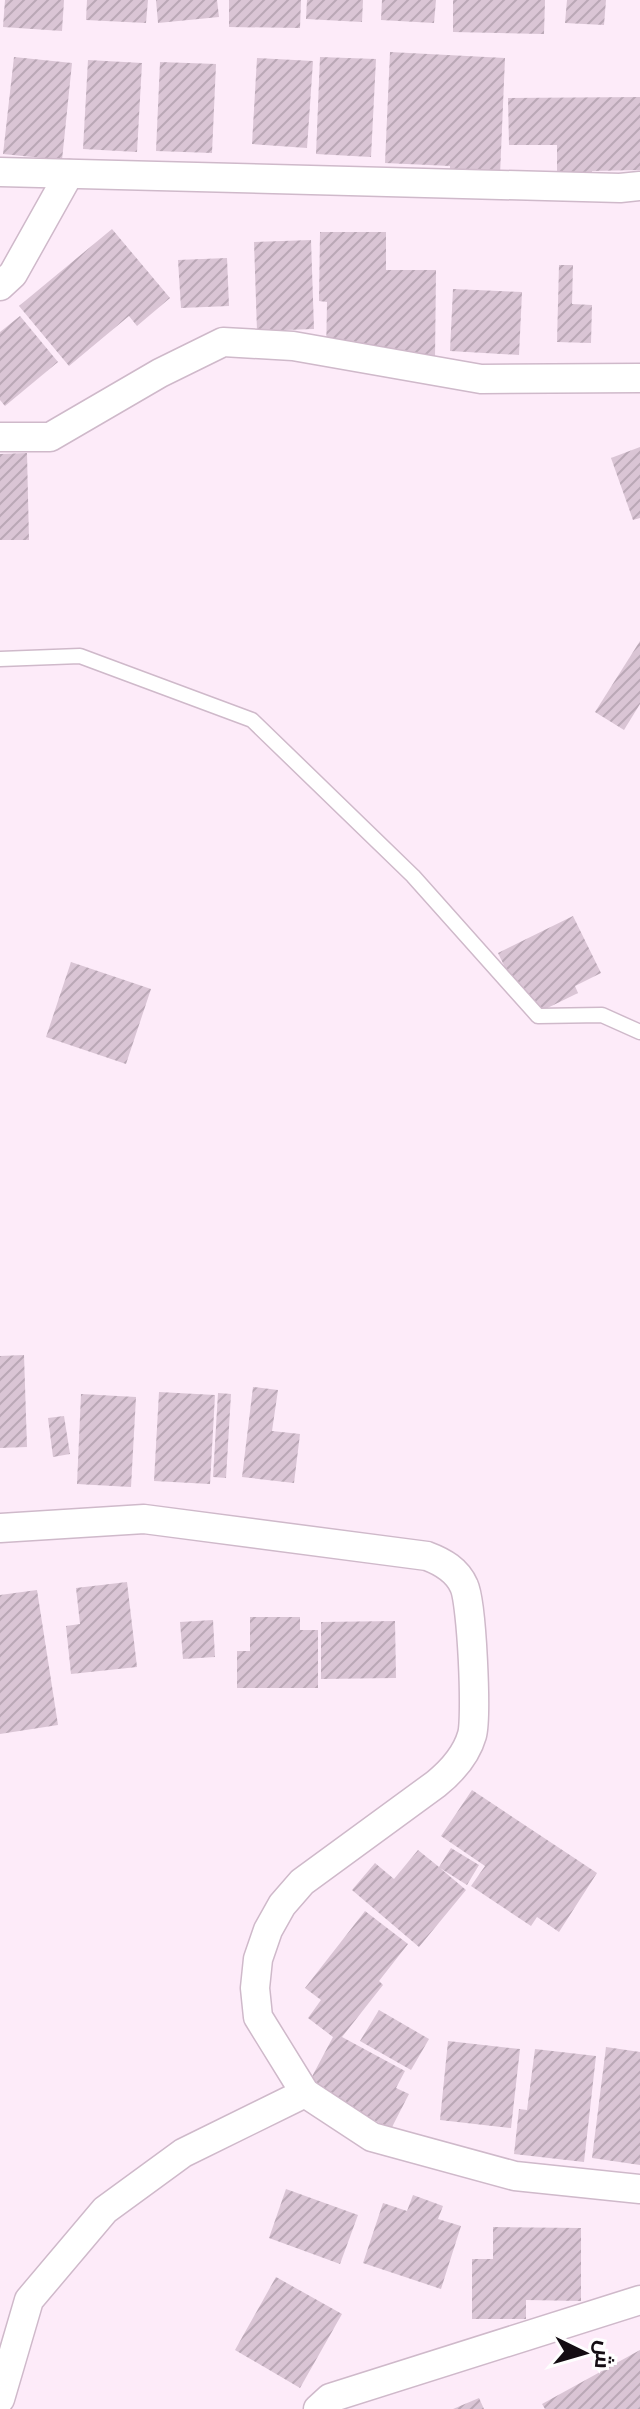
<svg xmlns="http://www.w3.org/2000/svg" width="640" height="2409" font-family="Signika,Cairo,sans-serif">
	<style>
		.building { fill: url(#building-hatch) }
		.lines { fill: none; stroke-linecap: round; stroke-linejoin: round }
		.service-casing { stroke: #cfb9ca; stroke-width: 17 }
		.minor-casing { stroke: #cfb9ca; stroke-width: 31 }
		.service { stroke: #fff; stroke-width: 14 }
		.minor { stroke: #fff; stroke-width: 28 }
	</style>
	<defs>
		<pattern id="building-hatch" width="6" height="6" patternUnits="userSpaceOnUse" patternTransform="scale(2)"><rect width="6" height="6" fill="#dac5d5"/><path d="M-1 1l2-2M0 6l6-6M5 7l2-2" fill="none" stroke="#baa8b6"/></pattern>
	</defs>
	<rect width="100%" height="100%" fill="#fdebf9"/>
	<g class="building">
		<path d="M 5,0 L 64,0 L 62,31 L 3,27 Z"/>
		<path d="M 87,0 L 148,0 L 146,23 L 86,20 Z"/>
		<path d="M 156,0 L 217,0 L 219,17 L 158,23 Z"/>
		<path d="M 229,0 L 301,0 L 300,28 L 229,27 Z"/>
		<path d="M 307,0 L 363,0 L 362,22 L 306,19 Z"/>
		<path d="M 382,0 L 436,0 L 434,23 L 381,20 Z"/>
		<path d="M 453,0 L 545,0 L 544,34 L 453,32 Z"/>
		<path d="M 567,0 L 606,0 L 604,25 L 565,23 Z"/>
		<path d="M 390,52 L 505,58 L 500,175 L 450,173 L 450,166 L 385,163 Z"/>
		<path d="M 14,57 L 72,63 L 62,160 L 3,154 Z"/>
		<path d="M 320,57 L 376,59 L 371,157 L 316,154 Z"/>
		<path d="M 257,58 L 313,61 L 307,148 L 252,144 Z"/>
		<path d="M 88,60 L 142,63 L 137,152 L 83,149 Z"/>
		<path d="M 160,62 L 216,64 L 212,153 L 156,151 Z"/>
		<path d="M 640,97 L 640,170 L 592,171 L 592,174 L 557,174 L 557,145 L 509,145 L 508,98 Z"/>
		<path d="M 112,229 L 170,298 L 137,326 L 129,316 L 69,366 L 19,306 Z"/>
		<path d="M 320,232 L 386,232 L 386,270 L 436,270 L 435,359 L 326,358 L 327,302 L 319,301 Z"/>
		<path d="M 311,240 L 314,329 L 257,331 L 254,242 Z"/>
		<path d="M 227,258 L 229,306 L 181,308 L 178,260 Z"/>
		<path d="M 559,265 L 573,265 L 572,304 L 592,305 L 591,343 L 557,342 Z"/>
		<path d="M 453,289 L 522,292 L 519,355 L 450,351 Z"/>
		<path d="M 20,316 L 58,362 L 5,406 L 0,400 L 0,332 Z"/>
		<path d="M 640,447 L 640,518 L 633,520 L 611,458 Z"/>
		<path d="M 27,453 L 29,540 L 0,540 L 0,454 Z"/>
		<path d="M 640,641 L 640,704 L 624,730 L 595,712 Z"/>
		<path d="M 573,916 L 601,973 L 575,986 L 578,993 L 529,1017 L 498,953 Z"/>
		<path d="M 71,962 L 151,989 L 126,1064 L 46,1037 Z"/>
		<path d="M 24,1355 L 27,1447 L 0,1448 L 0,1356 Z"/>
		<path d="M 253,1387 L 278,1390 L 272,1431 L 300,1434 L 294,1483 L 242,1477 Z"/>
		<path d="M 159,1392 L 215,1395 L 210,1484 L 154,1481 Z"/>
		<path d="M 218,1393 L 231,1394 L 226,1478 L 213,1477 Z"/>
		<path d="M 81,1394 L 136,1397 L 131,1487 L 77,1484 Z"/>
		<path d="M 64,1416 L 70,1454 L 53,1457 L 48,1418 Z"/>
		<path d="M 127,1582 L 137,1667 L 71,1674 L 66,1626 L 80,1624 L 76,1588 Z"/>
		<path d="M 37,1590 L 58,1725 L 0,1734 L 0,1595 Z"/>
		<path d="M 250,1617 L 300,1617 L 300,1630 L 318,1630 L 318,1688 L 237,1688 L 237,1651 L 250,1651 Z"/>
		<path d="M 213,1620 L 215,1657 L 183,1659 L 180,1622 Z"/>
		<path d="M 395,1621 L 396,1678 L 321,1679 L 321,1622 Z"/>
		<path d="M 472,1790 L 597,1873 L 559,1932 L 537,1917 L 531,1926 L 471,1886 L 485,1866 L 441,1836 Z"/>
		<path d="M 451,1848 L 479,1865 L 467,1885 L 440,1868 L 466,1890 L 419,1947 L 352,1890 L 375,1863 L 394,1879 L 418,1850 L 439,1867 Z"/>
		<path d="M 365,1911 L 408,1944 L 379,1981 L 383,1985 L 342,2037 L 405,2071 L 396,2088 L 409,2094 L 391,2129 L 307,2086 L 333,2037 L 308,2018 L 321,2000 L 305,1988 Z"/>
		<path d="M 379,2010 L 429,2039 L 411,2070 L 360,2041 Z"/>
		<path d="M 448,2041 L 520,2049 L 511,2128 L 440,2120 Z"/>
		<path d="M 606,2047 L 640,2052 L 640,2165 L 592,2158 Z"/>
		<path d="M 535,2049 L 596,2056 L 584,2162 L 514,2154 L 519,2109 L 527,2110 Z"/>
		<path d="M 286,2189 L 358,2215 L 340,2264 L 269,2238 Z"/>
		<path d="M 413,2195 L 443,2206 L 438,2219 L 461,2226 L 441,2289 L 363,2263 L 383,2203 L 407,2211 Z"/>
		<path d="M 493,2227 L 581,2228 L 581,2301 L 526,2300 L 526,2319 L 472,2319 L 472,2259 L 493,2259 Z"/>
		<path d="M 276,2277 L 342,2314 L 300,2388 L 235,2350 Z"/>
		<path d="M 640,2350 L 640,2409 L 545,2409 L 542,2404 Z"/>
		<path d="M 479,2398 L 484,2409 L 453,2409 Z"/>
	</g>
	<g class="lines">
		<g class="service-casing">
			<path id="service" d="M 0,659 L 80,656 L 252,720 L 413,876 L 538,1016 L 602,1015 L 640,1032"/>
		</g>
		<g class="minor-casing">
			<g id="minor">
				<path d="M 0,172 L 620,188 L 640,186"/>
				<path d="M 0,286 L 13,274 L 69,174"/>
				<path d="M 0,437 L 50,437 L 160,373 L 223,342 L 293,346 L 481,379 L 640,378"/>
				<path d="M 0,1528 L 144,1519 L 427,1556 C 443,1562 457,1570 464,1586 C 472,1603 477,1717 472,1735 C 466,1756 452,1771 436,1784 L 302,1882 L 282,1905 L 268,1930 L 258,1959 L 255,1988 L 258,2017 L 305,2093 L 372,2137 L 515,2176 L 640,2189"/>
				<path d="M 0,2399 L 29,2300 L 105,2210 L 183,2153 L 305,2093"/>
				<path d="M 318,2409 L 330,2398 L 640,2300"/>
			</g>
		</g>
		<use href="#service" class="service"/>
		<use href="#minor" class="minor"/>
	</g>
	<g transform="translate(584 2353) rotate(95)" stroke="#fefefe" stroke-width="6" paint-order="stroke">
	<path d="M0-6L14 30L0 20L-14 30Z" fill="#130c12"/>
	<text y="-12" font-size="22" font-weight="bold" text-anchor="middle" fill="#130c12">ش</text>
	</g>
</svg>
